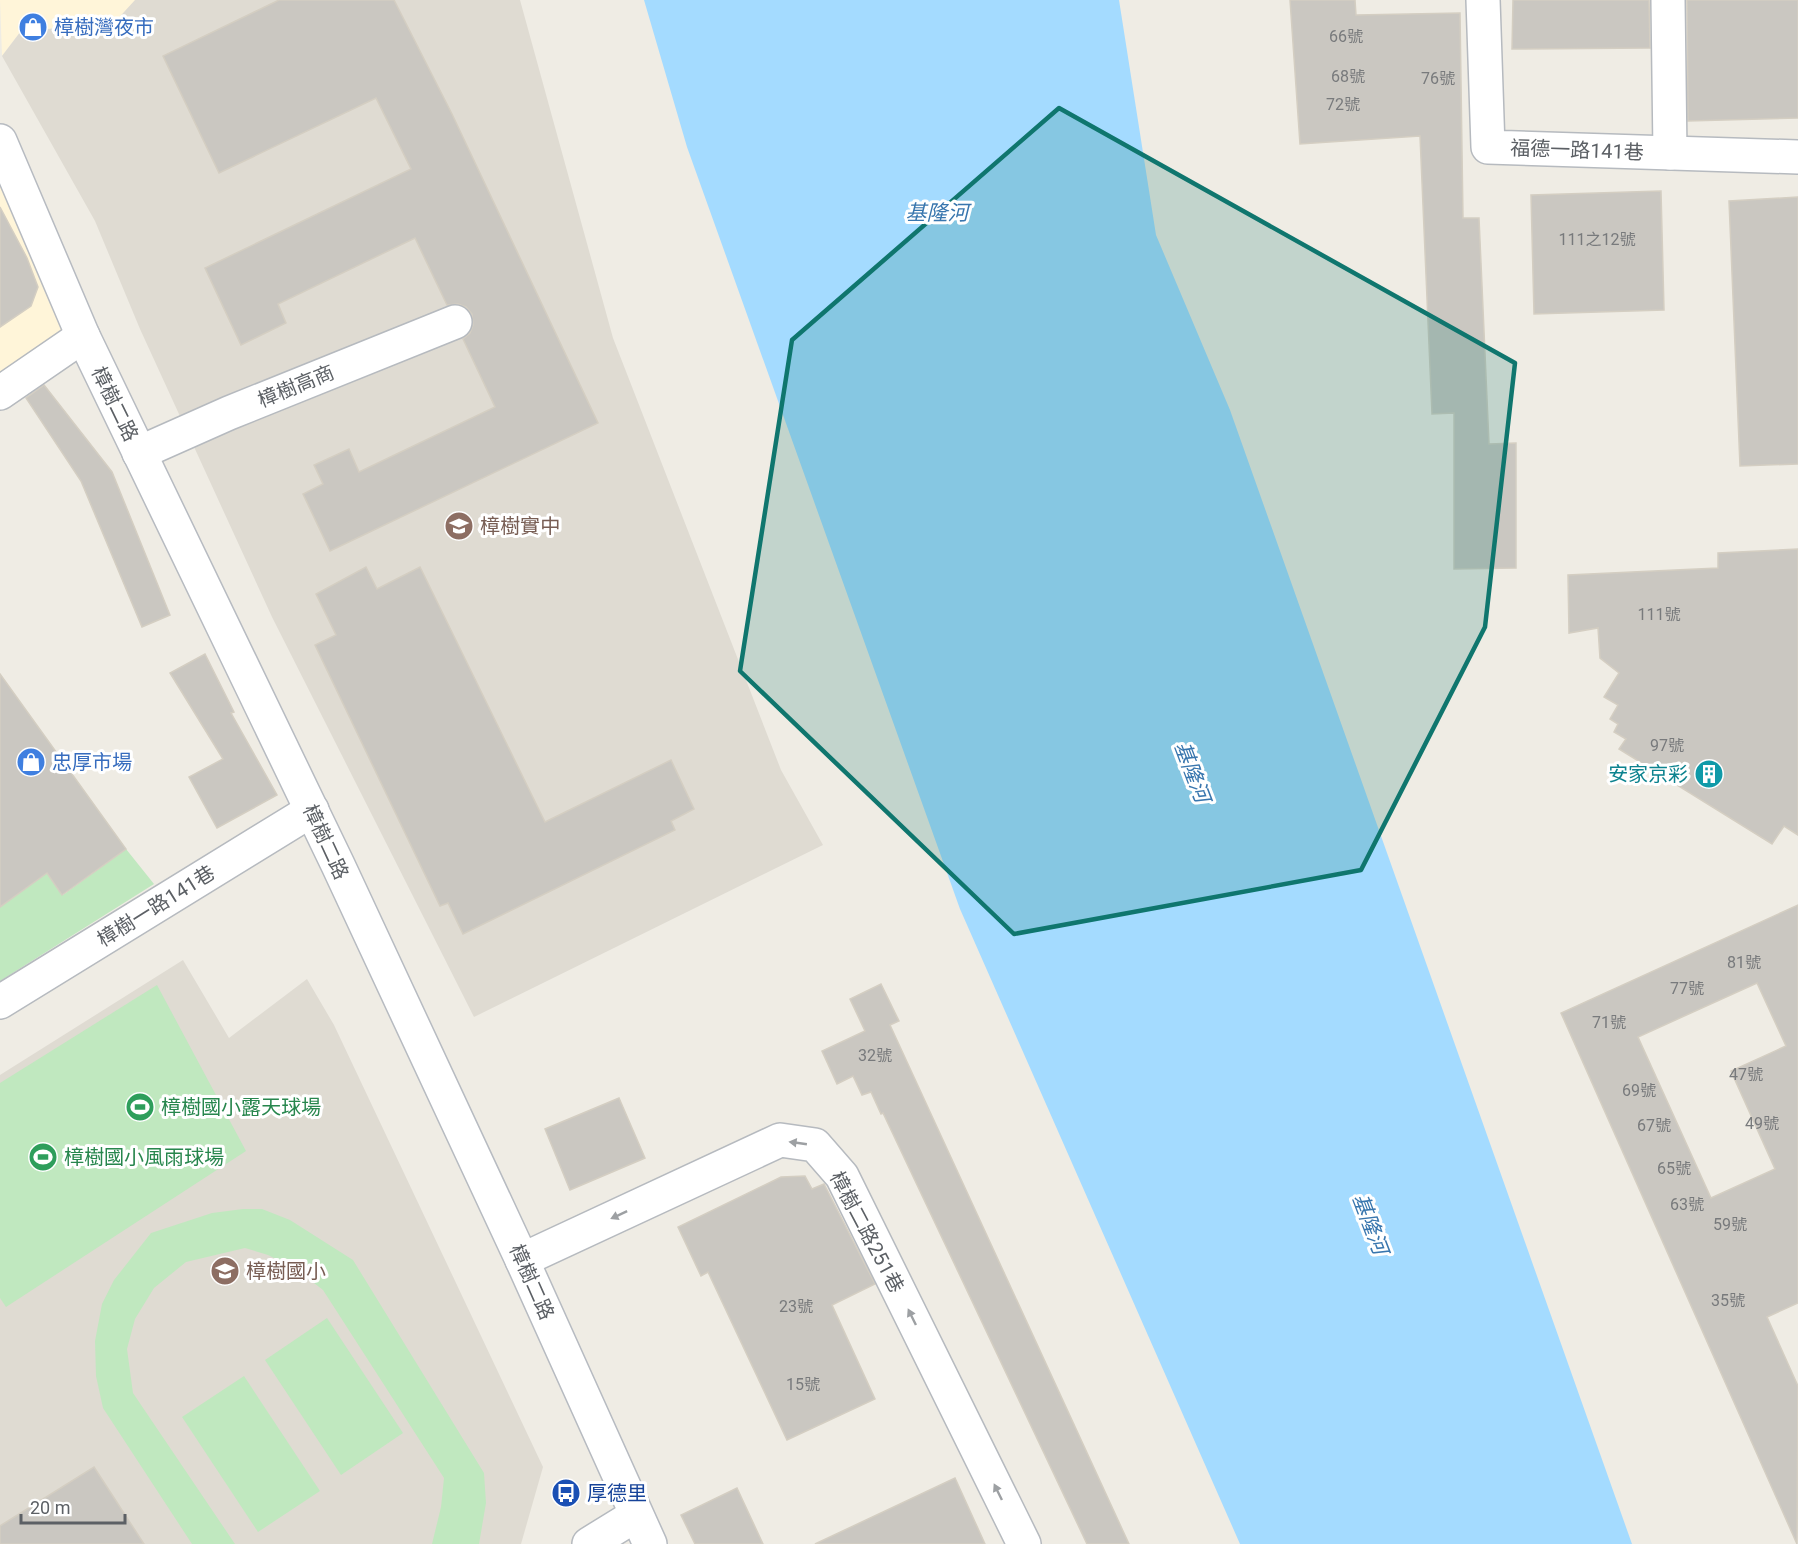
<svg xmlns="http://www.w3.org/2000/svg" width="1798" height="1544" font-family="Roboto,'Noto Sans TC',sans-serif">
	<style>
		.commercial { fill: #fff5d9 }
		.education { fill: #dfdbd2 }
		.green { fill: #c0e8bf }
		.water { fill: #a4dbff }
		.building { fill: #cac7c1; stroke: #d4cec2; stroke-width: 1.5; fill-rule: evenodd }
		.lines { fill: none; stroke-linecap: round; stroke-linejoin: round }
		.street-casing { stroke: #b6babf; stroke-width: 36 }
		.secondary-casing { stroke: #b7bbc1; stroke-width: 36 }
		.street { stroke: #fff; stroke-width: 33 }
		.secondary { stroke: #fff; stroke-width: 33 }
		.oneway { fill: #9da0a3 }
		.marked { fill: #0f766e; fill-opacity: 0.2; stroke: #0f766e; stroke-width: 4.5; stroke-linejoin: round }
		.labels { text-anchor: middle; stroke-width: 6; stroke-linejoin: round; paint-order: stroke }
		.number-label { font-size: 16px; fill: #787a7c }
		.shop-label { font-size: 20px; fill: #366cbe; stroke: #fff; text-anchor: start }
		.street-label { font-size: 20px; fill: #5c6065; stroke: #fff }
		.education-label { font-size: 20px; fill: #785e54; stroke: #fff; text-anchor: start }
		.culture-label { font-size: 20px; fill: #0d838f; stroke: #fff; text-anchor: end }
		.leisure-label { font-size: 20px; fill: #27864d; stroke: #fff; text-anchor: start }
		.transit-label { font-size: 20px; fill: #164399; stroke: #fff; text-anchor: start }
		.water-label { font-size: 21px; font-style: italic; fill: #3876ae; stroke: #fff }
	</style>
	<rect width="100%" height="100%" fill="#efece4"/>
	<g class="commercial">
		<path d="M 0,0 L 135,0 L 136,2 L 113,24 L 21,31 L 2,56 Z"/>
		<path d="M 0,177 L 65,331 L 0,376 Z"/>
	</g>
	<g class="education">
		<path d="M 135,0 L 520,0 L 613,338 L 781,770 L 823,845 L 474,1017 L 272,617 L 140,329 L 95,221 L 2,56 L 21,31 L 113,24 Z"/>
		<path d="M 183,960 L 229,1038 L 307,979 L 334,1025 L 543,1467 L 521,1544 L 0,1544 L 0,1075 Z"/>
	</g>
	<g class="green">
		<path d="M 126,849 L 154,884 L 0,981 L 0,907 L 47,873 L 63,895 Z"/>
		<path d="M 157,985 L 246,1151 L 6,1307 L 0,1298 L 0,1083 Z"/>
		<path d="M 243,1209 L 262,1209 L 290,1220 L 353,1260 L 484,1473 L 486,1503 L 479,1544 L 432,1544 L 441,1507 L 444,1478 L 323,1290 L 296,1269 L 268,1255 L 245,1248 L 186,1262 L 154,1288 L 135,1319 L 127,1349 L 133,1393 L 235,1544 L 192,1544 L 103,1408 L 96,1376 L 95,1341 L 102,1304 L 114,1280 L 151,1233 L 212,1213 Z"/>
		<path d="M 327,1318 L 403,1433 L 341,1475 L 265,1360 Z"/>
		<path d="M 244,1376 L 320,1491 L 258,1532 L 182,1417 Z"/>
	</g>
	<path class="water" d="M 644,0 L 1119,0 L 1156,235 L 1230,410 L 1632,1544 L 1240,1544 L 960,909 L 687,147 Z"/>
	<g class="building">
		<path d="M 279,0 L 394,0 L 452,114 L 598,423 L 330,551 L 303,494 L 323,484 L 314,465 L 349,449 L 359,472 L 495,407 L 463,339 L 470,333 L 473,325 L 472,314 L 466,307 L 458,304 L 447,305 L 415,238 L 278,304 L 286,323 L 241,345 L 205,268 L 411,169 L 376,98 L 219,173 L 163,56 Z"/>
		<path d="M 1290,0 L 1355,0 L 1356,15 L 1460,13 L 1463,218 L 1479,218 L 1489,444 L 1516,443 L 1516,568 L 1454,569 L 1454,413 L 1432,414 L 1420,136 L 1300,144 Z"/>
		<path d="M 1513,0 L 1649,0 L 1650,48 L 1512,49 Z"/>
		<path d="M 1687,0 L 1798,0 L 1798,118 L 1688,121 Z"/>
		<path d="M 1661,191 L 1664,310 L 1534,314 L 1531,195 Z"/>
		<path d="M 1798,197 L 1798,464 L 1740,466 L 1729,201 Z"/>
		<path d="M 0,207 L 27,258 L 38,287 L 31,306 L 0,327 Z"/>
		<path d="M 44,385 L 112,472 L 170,615 L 142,627 L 81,481 L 26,398 Z"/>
		<path d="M 1798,549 L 1798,835 L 1784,826 L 1772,844 L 1619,749 L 1626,739 L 1614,732 L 1618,724 L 1610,719 L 1618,705 L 1604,697 L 1619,673 L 1600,658 L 1598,628 L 1569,633 L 1568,575 L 1718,568 L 1718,553 Z"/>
		<path d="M 366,567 L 377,589 L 420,567 L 545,822 L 671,760 L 694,809 L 671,821 L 675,830 L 463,934 L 448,903 L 440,906 L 315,645 L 336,635 L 316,594 Z"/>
		<path d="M 205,654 L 234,712 L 231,713 L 277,795 L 217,828 L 189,777 L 223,759 L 170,673 Z"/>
		<path d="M 0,674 L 126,849 L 62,895 L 47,873 L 0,907 Z"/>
		<path d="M 1798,905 L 1798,1303 L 1767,1317 L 1798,1386 L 1797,1544 L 1561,1013 ZM 1757,983 L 1786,1046 L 1731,1071 L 1775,1169 L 1711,1198 L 1638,1037 Z"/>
		<path d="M 881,984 L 899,1021 L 890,1025 L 1129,1544 L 1087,1544 L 883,1113 L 881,1114 L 871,1092 L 862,1095 L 853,1076 L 837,1084 L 822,1051 L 865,1031 L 850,999 Z"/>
		<path d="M 619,1098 L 645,1158 L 570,1190 L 545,1129 Z"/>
		<path d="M 805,1176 L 812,1189 L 824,1184 L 875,1284 L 832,1305 L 875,1399 L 787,1440 L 708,1272 L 701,1276 L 678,1227 L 781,1177 Z"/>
		<path d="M 94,1467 L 144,1544 L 0,1544 L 0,1526 Z"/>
		<path d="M 955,1478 L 985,1544 L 815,1544 Z"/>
		<path d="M 737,1488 L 763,1544 L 695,1544 L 681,1515 Z"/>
	</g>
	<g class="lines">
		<g class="street-casing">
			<g id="street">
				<path d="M 1483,0 L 1488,147 L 1798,157"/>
				<path d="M 1668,0 L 1670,153"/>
				<path d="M 0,393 L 83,336"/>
				<path d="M 139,453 L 229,413 L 455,322"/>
				<path d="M 0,1002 L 312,810"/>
				<path d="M 522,1260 L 780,1140 L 815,1145 L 842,1176 L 1024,1544"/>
				<path d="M 589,1544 L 636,1515"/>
			</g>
		</g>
		<g class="secondary-casing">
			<path id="secondary" d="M 0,141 L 83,336 L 338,865 L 522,1260 L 650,1544"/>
		</g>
		<use href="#street" class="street"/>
		<use href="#secondary" class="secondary"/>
	</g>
	<defs><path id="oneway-solid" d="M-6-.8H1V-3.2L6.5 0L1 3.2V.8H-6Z" transform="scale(1.5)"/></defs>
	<g class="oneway">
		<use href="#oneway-solid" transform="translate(798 1143) rotate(-172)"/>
		<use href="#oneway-solid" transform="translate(619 1215) rotate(155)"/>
		<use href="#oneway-solid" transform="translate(912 1317) rotate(-116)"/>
		<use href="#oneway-solid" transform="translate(998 1492) rotate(-116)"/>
	</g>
	<path class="marked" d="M 1059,108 L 1515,363 L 1485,627 L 1361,870 L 1014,934 L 740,671 L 792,340 Z"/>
	<defs>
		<g id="shop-disc" transform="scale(1.5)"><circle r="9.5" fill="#3f7fe0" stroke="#fff"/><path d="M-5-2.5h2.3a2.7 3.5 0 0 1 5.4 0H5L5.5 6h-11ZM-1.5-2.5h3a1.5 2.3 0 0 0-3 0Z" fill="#fff"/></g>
		<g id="school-disc" transform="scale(1.5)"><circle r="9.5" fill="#8d6e63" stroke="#fff"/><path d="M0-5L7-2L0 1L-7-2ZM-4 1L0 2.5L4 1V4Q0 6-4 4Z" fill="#fff"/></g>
		<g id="building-disc" transform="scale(1.5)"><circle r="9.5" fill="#0f9aa8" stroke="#fff"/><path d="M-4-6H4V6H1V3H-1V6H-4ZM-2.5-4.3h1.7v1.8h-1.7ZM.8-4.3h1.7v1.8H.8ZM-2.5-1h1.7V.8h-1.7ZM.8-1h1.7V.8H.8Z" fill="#fff"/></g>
		<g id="stadium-disc" transform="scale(1.5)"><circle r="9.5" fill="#2e9e5b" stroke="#fff"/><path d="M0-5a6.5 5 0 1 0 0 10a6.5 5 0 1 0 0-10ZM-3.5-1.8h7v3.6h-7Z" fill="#fff"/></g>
		<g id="bus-disc" transform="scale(1.5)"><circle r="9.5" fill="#1a4fb4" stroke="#fff"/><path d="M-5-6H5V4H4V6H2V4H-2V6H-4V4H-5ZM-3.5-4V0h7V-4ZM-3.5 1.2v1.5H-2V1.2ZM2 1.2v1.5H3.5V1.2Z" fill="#fff"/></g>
	</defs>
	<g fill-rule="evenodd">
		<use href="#shop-disc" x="33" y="27"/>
		<use href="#school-disc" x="459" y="526"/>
		<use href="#shop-disc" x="31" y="762"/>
		<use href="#building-disc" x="1709" y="774"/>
		<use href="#stadium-disc" x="140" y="1107"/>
		<use href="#stadium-disc" x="43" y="1157"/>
		<use href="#school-disc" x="225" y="1271"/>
		<use href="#bus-disc" x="566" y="1493"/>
	</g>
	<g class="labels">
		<g class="number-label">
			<text x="1346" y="42">66號</text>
			<text x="1348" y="82">68號</text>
			<text x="1438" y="84">76號</text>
			<text x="1343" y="110">72號</text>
			<text x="1597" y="245">111之12號</text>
			<text x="1659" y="620">111號</text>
			<text x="1667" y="751">97號</text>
			<text x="1744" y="968">81號</text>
			<text x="1687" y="994">77號</text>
			<text x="1609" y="1028">71號</text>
			<text x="875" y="1061">32號</text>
			<text x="1746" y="1080">47號</text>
			<text x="1639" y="1096">69號</text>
			<text x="1762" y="1129">49號</text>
			<text x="1654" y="1131">67號</text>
			<text x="1674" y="1174">65號</text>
			<text x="1687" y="1210">63號</text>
			<text x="1730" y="1230">59號</text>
			<text x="1728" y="1306">35號</text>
			<text x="796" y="1312">23號</text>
			<text x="803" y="1390">15號</text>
		</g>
		<g class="shop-label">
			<text x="54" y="34">樟樹灣夜市</text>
			<text x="52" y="769">忠厚市場</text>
		</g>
		<g class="street-label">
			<text transform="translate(1577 150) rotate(2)" y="7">福德一路141巷</text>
			<text transform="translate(296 386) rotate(-22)" y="7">樟樹高商</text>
			<text transform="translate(115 404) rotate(64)" y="7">樟樹二路</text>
			<text transform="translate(326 842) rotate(65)" y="7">樟樹二路</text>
			<text transform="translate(156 906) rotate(-32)" y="7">樟樹一路141巷</text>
			<text transform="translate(867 1232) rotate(62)" y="7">樟樹二路251巷</text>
			<text transform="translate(532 1282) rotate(66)" y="7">樟樹二路</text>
		</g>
		<g class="education-label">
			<text x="480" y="533">樟樹實中</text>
			<text x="246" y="1278">樟樹國小</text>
		</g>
		<g class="culture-label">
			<text x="1688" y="781">安家京彩</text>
		</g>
		<g class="leisure-label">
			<text x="161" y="1114">樟樹國小露天球場</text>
			<text x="64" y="1164">樟樹國小風雨球場</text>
		</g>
		<g class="transit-label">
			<text x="587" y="1500">厚德里</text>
		</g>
		<g class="water-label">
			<text x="937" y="220">基隆河</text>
			<text transform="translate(1192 772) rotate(69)" y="7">基隆河</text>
			<text transform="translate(1370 1224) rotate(69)" y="7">基隆河</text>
		</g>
	</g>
	<path d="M21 1514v9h104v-9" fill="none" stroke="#5c6065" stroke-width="3"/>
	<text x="30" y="1514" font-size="18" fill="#5c6065" stroke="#ffffff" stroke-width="4.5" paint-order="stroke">20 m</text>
</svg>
